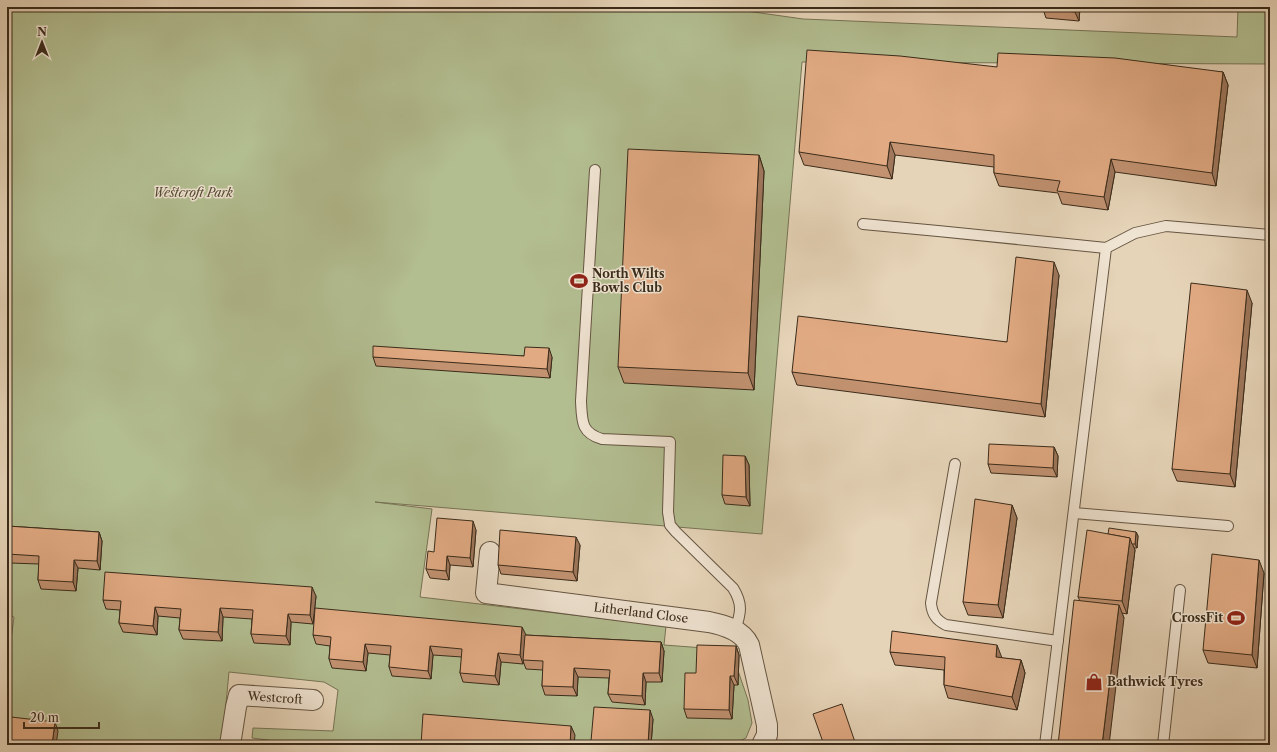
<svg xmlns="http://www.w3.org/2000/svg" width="1277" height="752" font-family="'Libre Caslon Text',serif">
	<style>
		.green { fill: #b2bd90; stroke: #767455 }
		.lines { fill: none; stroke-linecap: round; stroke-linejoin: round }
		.lane-casing { stroke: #655542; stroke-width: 12 }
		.street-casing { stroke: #655542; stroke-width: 22 }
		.lane { stroke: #efe3d1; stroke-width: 10 }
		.street { stroke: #efe3d1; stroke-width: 20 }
		.wall { fill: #c29271; stroke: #3a2b1a }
		.shaded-wall { fill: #9e775c; stroke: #3a2b1a }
		.building { fill: #e1aa83; stroke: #3a2b1a }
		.labels { text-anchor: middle; stroke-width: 3; stroke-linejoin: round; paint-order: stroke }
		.park-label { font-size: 12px; font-style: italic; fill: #524832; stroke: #efe3d1 }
		.poi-label { font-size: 12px; font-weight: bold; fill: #3a2b1a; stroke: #efe3d1; text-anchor: start }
		.street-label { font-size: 12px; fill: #3a2b1a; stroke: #efe3d1 }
	</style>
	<rect width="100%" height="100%" fill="#e6d4b8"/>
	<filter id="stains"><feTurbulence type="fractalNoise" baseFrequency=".005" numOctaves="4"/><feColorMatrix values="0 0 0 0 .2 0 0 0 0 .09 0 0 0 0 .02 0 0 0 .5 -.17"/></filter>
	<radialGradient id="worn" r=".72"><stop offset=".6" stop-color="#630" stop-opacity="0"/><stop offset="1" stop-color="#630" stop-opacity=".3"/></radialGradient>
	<path class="green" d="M 7,7 L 718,7 L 803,19 L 1237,37 L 1238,7 L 1270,7 L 1270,64 L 802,62 L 762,534 L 375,502 L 432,509 L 420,597 L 666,626 L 664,645 L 731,650 L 748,700 L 752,723 L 746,738 L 731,745 L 306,745 L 252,738 L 253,728 L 333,731 L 338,690 L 324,682 L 229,672 L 222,745 L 7,745 L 7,669 L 14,617 L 7,616 Z"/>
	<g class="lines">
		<g class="lane-casing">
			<g id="lane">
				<path d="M 595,170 L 581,401 C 582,421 581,433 602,439 L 670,442 L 668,512 L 670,525 L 676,532 L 733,588 C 743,604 741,613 735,630"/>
				<path d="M 863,224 L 938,231 L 1106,248 L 1135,233 L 1166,226 L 1270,235"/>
				<path d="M 955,464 L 931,603 C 932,614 936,620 946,625 L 1058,641"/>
				<path d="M 1074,513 L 1228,526"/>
				<path d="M 1045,745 L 1106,248"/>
				<path d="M 1163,745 L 1180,590"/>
			</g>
		</g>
		<g class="street-casing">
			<g id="street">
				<path d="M 490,552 L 486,593 L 709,622 C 724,625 742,630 749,645 L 767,725 L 767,735 L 762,745"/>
				<path d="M 230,745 L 236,707 L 239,695 L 313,700"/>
			</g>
		</g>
		<use href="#lane" class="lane"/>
		<use href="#street" class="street"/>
	</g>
	<g class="wall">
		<path d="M 1080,7 L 1079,21 L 1046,18 L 1043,9 Z"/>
		<path d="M 997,67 L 1223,72 L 1228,85 L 1216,186 L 1115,172 L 1108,210 L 1062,204 L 1058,193 L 999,186 L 994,173 L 994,167 L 895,155 L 892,179 L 804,165 L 799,152 Z"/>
		<path d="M 759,155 L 764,171 L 754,390 L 624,383 L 618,367 Z"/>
		<path d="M 1059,275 L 1045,417 L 797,385 L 792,372 L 1007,342 Z"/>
		<path d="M 1252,303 L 1235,487 L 1177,481 L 1172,469 Z"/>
		<path d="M 524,356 L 552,357 L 550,378 L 376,366 L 373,357 Z"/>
		<path d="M 1054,447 L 1058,456 L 1057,477 L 991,473 L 988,464 Z"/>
		<path d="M 745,456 L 749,465 L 750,506 L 725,504 L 722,495 Z"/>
		<path d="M 1012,505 L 1017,518 L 1003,618 L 968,615 L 963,602 Z"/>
		<path d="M 7,526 L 99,532 L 102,541 L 100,570 L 78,568 L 76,591 L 41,589 L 38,580 L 39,564 L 10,563 L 8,587 L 7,587 Z"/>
		<path d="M 476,530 L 473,567 L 450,565 L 449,580 L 430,578 L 426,569 L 434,552 Z"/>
		<path d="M 1136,532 L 1138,536 L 1137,548 L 1134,548 L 1135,550 L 1127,614 L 1122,613 L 1124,618 L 1080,601 L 1078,597 L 1108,534 Z"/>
		<path d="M 580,545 L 577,581 L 501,574 L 498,565 Z"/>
		<path d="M 1264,573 L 1257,668 L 1208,663 L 1203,650 Z"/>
		<path d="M 316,596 L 313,624 L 291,622 L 290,645 L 254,643 L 251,634 L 252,619 L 223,617 L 222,641 L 183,639 L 179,630 L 180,618 L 158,616 L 157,635 L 123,632 L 119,623 L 120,610 L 106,609 L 103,600 Z"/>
		<path d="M 313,635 L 525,635 L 661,642 L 664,651 L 662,682 L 646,682 L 645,705 L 612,702 L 608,694 L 609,678 L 578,677 L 577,696 L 545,695 L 542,686 L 543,670 L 526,669 L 523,661 L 523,664 L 501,662 L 499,685 L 463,682 L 460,673 L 462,657 L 433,655 L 431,679 L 392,676 L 389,667 L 390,655 L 368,653 L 366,671 L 332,668 L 329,659 L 330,646 L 316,644 Z"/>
		<path d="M 736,646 L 739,655 L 738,685 L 734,685 L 732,719 L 687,718 L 684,709 L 696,673 Z"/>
		<path d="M 890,652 L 1001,658 L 1021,660 L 1025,673 L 1017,710 L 948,698 L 944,685 L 944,670 L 895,665 Z"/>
		<path d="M 653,719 L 651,745 L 593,745 L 591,741 Z"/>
	</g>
	<g class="shaded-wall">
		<path d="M 1076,7 L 1080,7 L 1079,21 L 1075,12 Z"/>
		<path d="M 1223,72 L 1228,85 L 1216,186 L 1212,173 Z"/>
		<path d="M 890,142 L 895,155 L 892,179 L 887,166 Z"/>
		<path d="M 759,155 L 764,171 L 754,390 L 748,373 Z"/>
		<path d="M 1111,159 L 1115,172 L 1108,210 L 1104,197 Z"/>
		<path d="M 1054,262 L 1059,275 L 1045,417 L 1041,404 Z"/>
		<path d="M 1247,290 L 1252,303 L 1235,487 L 1230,474 Z"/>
		<path d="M 549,348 L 552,357 L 550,378 L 547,369 Z"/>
		<path d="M 1054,447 L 1058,456 L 1057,477 L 1053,468 Z"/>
		<path d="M 745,456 L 749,465 L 750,506 L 746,497 Z"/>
		<path d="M 1012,505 L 1017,518 L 1003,618 L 998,605 Z"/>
		<path d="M 473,521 L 476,530 L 473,567 L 470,558 Z"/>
		<path d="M 99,532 L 102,541 L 100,570 L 97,561 Z"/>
		<path d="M 1136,532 L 1138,536 L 1137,548 L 1135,544 Z"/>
		<path d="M 576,537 L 580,545 L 577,581 L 573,572 Z"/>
		<path d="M 1130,538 L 1135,550 L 1127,614 L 1122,601 Z"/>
		<path d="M 7,555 L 10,563 L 8,587 L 7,584 Z"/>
		<path d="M 447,556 L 450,565 L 449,580 L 446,571 Z"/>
		<path d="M 74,560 L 78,568 L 76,591 L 73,582 Z"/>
		<path d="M 1259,560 L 1264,573 L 1257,668 L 1252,655 Z"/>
		<path d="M 312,587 L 316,596 L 313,624 L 310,615 Z"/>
		<path d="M 1119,605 L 1124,618 L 1109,745 L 1102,745 Z"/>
		<path d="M 155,607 L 158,616 L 157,635 L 153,626 Z"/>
		<path d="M 220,608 L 223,617 L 222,641 L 218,632 Z"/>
		<path d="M 288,614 L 291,622 L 290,645 L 286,636 Z"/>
		<path d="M 522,627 L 526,635 L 523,664 L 520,655 Z"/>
		<path d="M 661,642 L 664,651 L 662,682 L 659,673 Z"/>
		<path d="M 365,644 L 368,653 L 366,671 L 363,662 Z"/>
		<path d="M 997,645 L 1002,658 L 1000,670 L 996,657 Z"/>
		<path d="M 430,646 L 433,655 L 431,679 L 428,671 Z"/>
		<path d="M 736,646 L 739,655 L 738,685 L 734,676 Z"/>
		<path d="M 498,653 L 501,662 L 499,685 L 495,676 Z"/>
		<path d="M 1021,660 L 1025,673 L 1017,710 L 1012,697 Z"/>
		<path d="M 574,668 L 578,677 L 577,696 L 573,687 Z"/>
		<path d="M 643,673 L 646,682 L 645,705 L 642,696 Z"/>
		<path d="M 730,676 L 734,685 L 732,719 L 729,710 Z"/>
		<path d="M 650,710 L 653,719 L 651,745 L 648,745 Z"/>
		<path d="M 55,722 L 58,731 L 56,745 L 52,745 Z"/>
		<path d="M 571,726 L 575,735 L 574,745 L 570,745 Z"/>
	</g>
	<g class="building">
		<path d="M 1043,7 L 1076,7 L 1075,12 L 1043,9 Z"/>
		<path d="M 807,50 L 900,56 L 997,67 L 998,53 L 1115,58 L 1223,72 L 1212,173 L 1111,159 L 1104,197 L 1057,191 L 1060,181 L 994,173 L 994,155 L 890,142 L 887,166 L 799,152 Z"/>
		<path d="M 628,149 L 759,155 L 748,373 L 618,367 Z"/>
		<path d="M 1016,257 L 1054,262 L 1041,404 L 792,372 L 798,316 L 1007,342 Z"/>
		<path d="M 1191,283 L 1247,290 L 1230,474 L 1172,469 Z"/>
		<path d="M 373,346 L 524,356 L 525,347 L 549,348 L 547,369 L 373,357 Z"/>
		<path d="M 989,444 L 1054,447 L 1053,468 L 988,464 Z"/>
		<path d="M 723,455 L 745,456 L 746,497 L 722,495 Z"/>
		<path d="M 975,499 L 1012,505 L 998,605 L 963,602 Z"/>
		<path d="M 437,518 L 473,521 L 470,558 L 447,556 L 446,571 L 426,569 L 428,551 L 434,552 Z"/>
		<path d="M 7,526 L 99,532 L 97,561 L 74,560 L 73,582 L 38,580 L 39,556 L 7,554 Z"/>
		<path d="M 1109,528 L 1136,532 L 1135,544 L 1132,544 L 1130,538 L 1108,534 Z"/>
		<path d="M 500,530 L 576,537 L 573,572 L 498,565 Z"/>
		<path d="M 1087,530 L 1130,538 L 1122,601 L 1078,597 Z"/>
		<path d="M 1212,554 L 1259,560 L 1252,655 L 1203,650 Z"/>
		<path d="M 105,572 L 312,587 L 310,615 L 288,614 L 286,636 L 251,634 L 253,610 L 220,608 L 218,632 L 179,630 L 181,609 L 155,607 L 153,626 L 119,623 L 121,601 L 103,600 Z"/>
		<path d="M 1074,600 L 1119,605 L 1102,745 L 1058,745 Z"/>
		<path d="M 315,608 L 522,627 L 520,655 L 498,653 L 495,676 L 460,673 L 462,649 L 430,646 L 428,671 L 389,667 L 391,646 L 365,644 L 363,662 L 329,659 L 331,637 L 313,635 Z"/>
		<path d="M 892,631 L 997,645 L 996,657 L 1021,660 L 1012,697 L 944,685 L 945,657 L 890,652 Z"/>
		<path d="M 525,635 L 661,642 L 659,673 L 643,673 L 642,696 L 608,694 L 610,670 L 574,668 L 573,687 L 542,686 L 543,661 L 523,660 Z"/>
		<path d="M 697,645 L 736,646 L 734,676 L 730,676 L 729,710 L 684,709 L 685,673 L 696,673 Z"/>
		<path d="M 842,704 L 856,745 L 824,745 L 813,714 Z"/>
		<path d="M 594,707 L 650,710 L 648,745 L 591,741 Z"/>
		<path d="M 423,714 L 571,726 L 570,745 L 421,745 Z"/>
		<path d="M 11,717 L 55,722 L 52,745 L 8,745 Z"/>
		<path d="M 356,743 L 384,745 L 356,745 Z"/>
	</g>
	<defs>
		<g id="stadium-bare" transform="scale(1.38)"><path d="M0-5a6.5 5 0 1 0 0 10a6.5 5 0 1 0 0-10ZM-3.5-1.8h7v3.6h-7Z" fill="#8f2418" stroke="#efe3d1" stroke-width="2.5" paint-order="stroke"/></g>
		<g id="shop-bare" transform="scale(1.38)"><path d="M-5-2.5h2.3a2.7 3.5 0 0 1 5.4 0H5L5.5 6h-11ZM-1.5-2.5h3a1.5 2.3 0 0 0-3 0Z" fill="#8f2418" stroke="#efe3d1" stroke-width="2.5" paint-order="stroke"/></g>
	</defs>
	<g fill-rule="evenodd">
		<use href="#stadium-bare" x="579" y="281"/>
		<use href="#stadium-bare" x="1236" y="618"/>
		<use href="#shop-bare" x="1094" y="682"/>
	</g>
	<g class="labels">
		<g class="park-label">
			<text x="193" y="197">Westcroft Park</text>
		</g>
		<g class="poi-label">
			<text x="592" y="278">North Wilts<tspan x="592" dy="14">Bowls Club</tspan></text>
			<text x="1223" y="622" text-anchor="end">CrossFit</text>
			<text x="1107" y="686">Bathwick Tyres</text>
		</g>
		<g class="street-label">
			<text transform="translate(641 613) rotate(7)" y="4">Litherland Close</text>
			<text transform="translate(275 698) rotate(4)" y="4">Westcroft</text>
		</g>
	</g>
	<rect width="1277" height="752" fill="none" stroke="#e6d4b8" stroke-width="24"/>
	<rect x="8" y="8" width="1261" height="736" fill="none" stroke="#3a2b1a" stroke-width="2"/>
	<rect x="12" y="12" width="1253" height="728" fill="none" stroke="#3a2b1a"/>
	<g transform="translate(42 42)" stroke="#efe3d1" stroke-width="3" paint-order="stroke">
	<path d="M0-3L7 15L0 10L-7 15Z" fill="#3a2b1a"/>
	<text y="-6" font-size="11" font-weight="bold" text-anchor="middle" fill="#3a2b1a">N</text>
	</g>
	<path d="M24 722v6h75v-6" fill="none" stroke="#3a2b1a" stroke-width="2"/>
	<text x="30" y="722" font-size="12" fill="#3a2b1a" stroke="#efe3d1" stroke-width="3" paint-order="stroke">20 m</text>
	<rect width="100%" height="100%" filter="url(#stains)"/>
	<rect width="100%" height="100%" fill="url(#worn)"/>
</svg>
